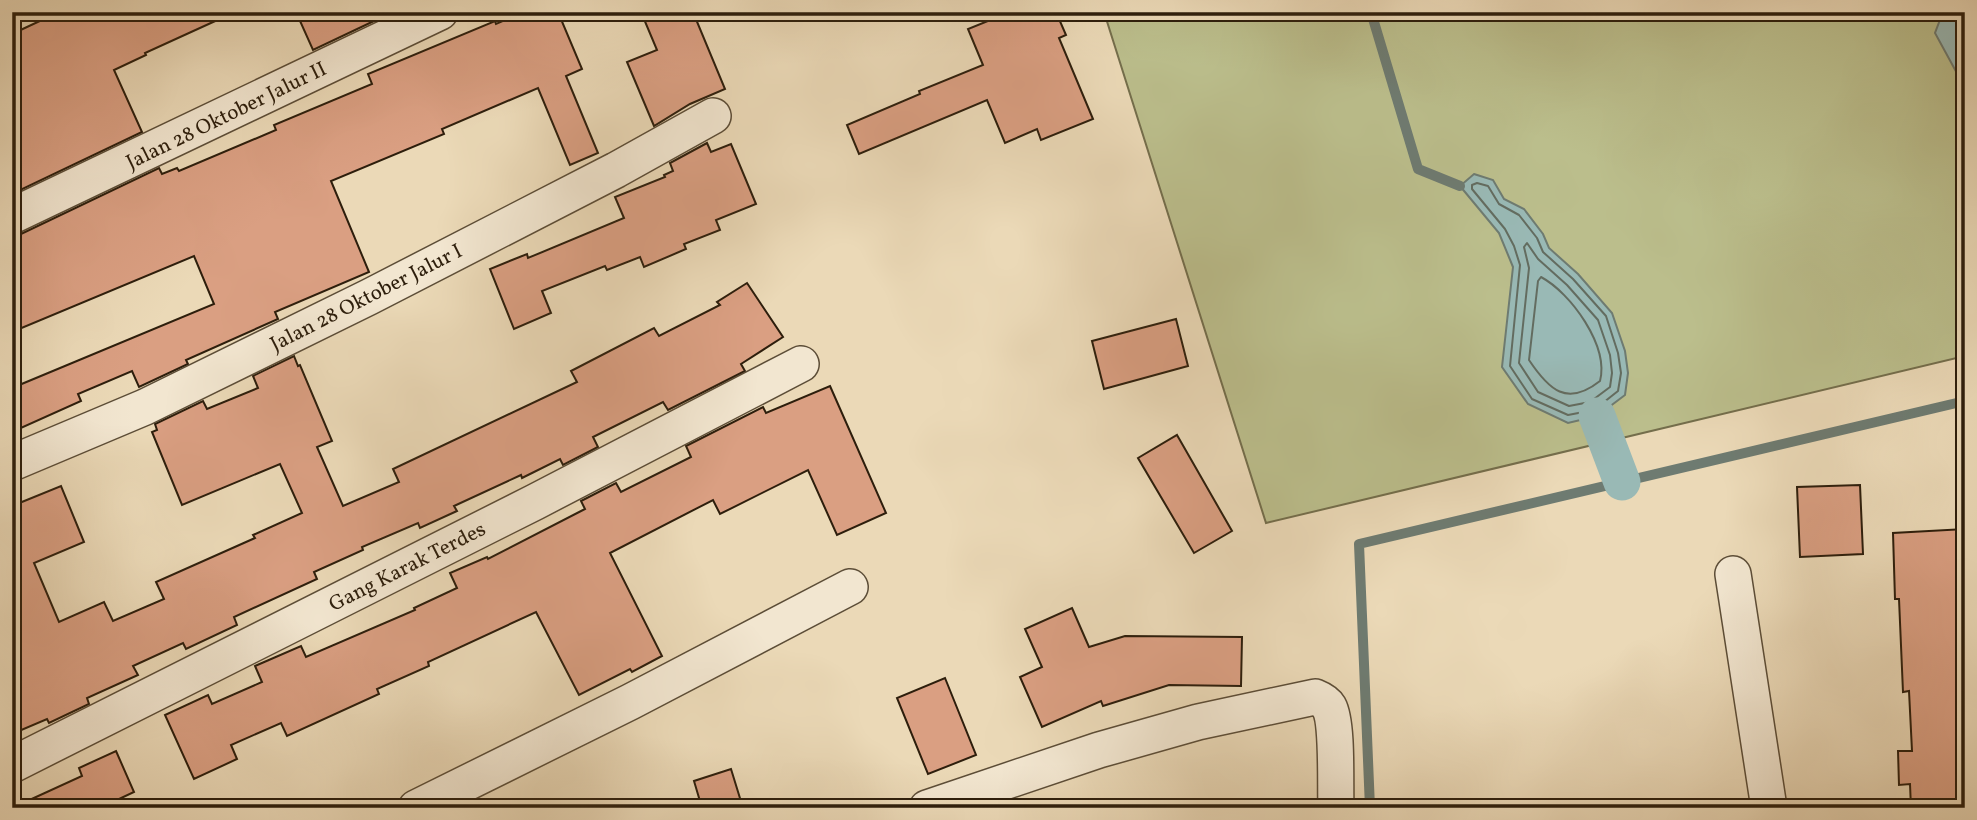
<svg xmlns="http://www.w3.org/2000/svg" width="1977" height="820" font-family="Vollkorn,serif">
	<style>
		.green { fill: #bbbe8c; stroke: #746e4c; stroke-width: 2 }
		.water { fill: #99b9b5; stroke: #6e7b71; stroke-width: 2 }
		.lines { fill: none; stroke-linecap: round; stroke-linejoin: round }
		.shore { stroke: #636c60; stroke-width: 2 }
		.stream { stroke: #6e7b71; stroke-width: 10 }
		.canal { stroke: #99b9b5; stroke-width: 37 }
		.building { fill: #da9f82; stroke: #2d1e0c; stroke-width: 2 }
		.street-casing { stroke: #5c4d37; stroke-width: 38 }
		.street { stroke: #f2e6d0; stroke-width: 35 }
		.labels { text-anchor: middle; stroke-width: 6; stroke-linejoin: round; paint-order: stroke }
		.street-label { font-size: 21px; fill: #2d1e0c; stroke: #f2e6d0 }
	</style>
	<rect width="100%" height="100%" fill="#ebd9b7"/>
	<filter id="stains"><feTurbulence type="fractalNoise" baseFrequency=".00286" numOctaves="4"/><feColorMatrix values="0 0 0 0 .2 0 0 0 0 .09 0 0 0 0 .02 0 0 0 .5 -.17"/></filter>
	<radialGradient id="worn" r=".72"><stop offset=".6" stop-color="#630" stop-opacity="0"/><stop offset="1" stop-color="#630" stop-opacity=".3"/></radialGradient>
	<path class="green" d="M 1104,12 L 1965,12 L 1965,356 L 1266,523 Z"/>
	<g class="water">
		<path d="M 1943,12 L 1965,12 L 1965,88 L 1935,33 Z"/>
		<path d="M 1474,174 L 1493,180 L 1504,199 L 1524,209 L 1543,234 L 1549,248 L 1578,274 L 1612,313 L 1625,351 L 1628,373 L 1625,395 L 1597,416 L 1568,423 L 1528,404 L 1502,367 L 1513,267 L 1499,233 L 1460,186 Z"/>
	</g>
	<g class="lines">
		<g class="shore">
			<path d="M 1477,183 L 1488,186 L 1499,204 L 1519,215 L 1537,238 L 1543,252 L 1573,279 L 1606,316 L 1618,353 L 1621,373 L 1618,391 L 1594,410 L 1568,415 L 1532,399 L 1510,366 L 1520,265 L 1514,246 L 1505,229 L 1472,189 L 1472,185 Z"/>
			<path d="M 1527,243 L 1538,259 L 1567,285 L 1598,320 L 1610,355 L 1612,373 L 1610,387 L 1590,402 L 1569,406 L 1538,392 L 1519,363 L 1529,268 L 1524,247 Z"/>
			<path d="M 1541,277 C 1571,293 1609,346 1600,381 C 1567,407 1549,390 1529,360 L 1538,281 Z"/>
		</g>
		<g class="stream">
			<path d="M 1371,12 L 1418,169 L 1460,186"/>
			<path d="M 1370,808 L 1359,544 L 1965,401"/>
		</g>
		<path class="canal" d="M 1597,416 L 1622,482"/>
	</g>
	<g class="building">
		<path d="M 59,12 L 235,12 L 145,53 L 146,55 L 114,70 L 142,132 L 12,194 L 12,34 Z"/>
		<path d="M 296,12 L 393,12 L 313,50 Z"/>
		<path d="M 524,12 L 558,12 L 582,69 L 566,76 L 598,153 L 570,165 L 538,88 L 442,129 L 444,134 L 331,181 L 369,272 L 275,312 L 278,319 L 186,360 L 188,364 L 139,387 L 132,371 L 78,394 L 81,401 L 12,432 L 12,388 L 214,304 L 194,256 L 12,332 L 12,236 L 21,234 L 159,168 L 162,174 L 177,168 L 179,171 L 276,130 L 274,125 L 372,84 L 368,74 L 495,21 L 496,24 Z"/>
		<path d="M 641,12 L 693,12 L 725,89 L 690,104 L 654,126 L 627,62 L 657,50 Z"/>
		<path d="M 1010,12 L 1056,12 L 1066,35 L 1059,38 L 1093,119 L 1041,140 L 1037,129 L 1005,143 L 987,100 L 859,154 L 847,125 L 920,94 L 919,91 L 983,65 L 968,29 Z"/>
		<path d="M 707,143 L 711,152 L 731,144 L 756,204 L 716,220 L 720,230 L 684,244 L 686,249 L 644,267 L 640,257 L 607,270 L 605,266 L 542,291 L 551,313 L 514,329 L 490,269 L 527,254 L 528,258 L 624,218 L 615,197 L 665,177 L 664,175 L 673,171 L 670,163 Z"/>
		<path d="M 747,283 L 783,337 L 741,364 L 745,371 L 668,410 L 663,402 L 593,437 L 598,447 L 563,465 L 560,459 L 522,478 L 521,475 L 454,506 L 457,511 L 420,528 L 418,523 L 362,547 L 363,550 L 314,572 L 317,579 L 234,617 L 237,625 L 186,649 L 183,643 L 133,666 L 138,675 L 87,698 L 89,704 L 49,723 L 47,719 L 12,734 L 12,506 L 61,486 L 84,542 L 34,563 L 59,622 L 104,602 L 113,621 L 164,599 L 156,582 L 255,538 L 253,535 L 302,513 L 280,464 L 182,505 L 152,432 L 157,430 L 155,424 L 203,401 L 207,409 L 258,388 L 253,376 L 294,356 L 298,366 L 300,365 L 332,441 L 317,447 L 343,506 L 399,482 L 393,469 L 577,382 L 571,371 L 654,328 L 659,336 L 720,305 L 717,302 Z"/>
		<path d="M 1176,319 L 1188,366 L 1104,389 L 1092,341 Z"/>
		<path d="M 830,386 L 886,513 L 837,535 L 808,470 L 720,514 L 713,500 L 610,553 L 662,656 L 632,672 L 630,669 L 579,695 L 536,612 L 428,662 L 429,666 L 377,689 L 379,694 L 287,736 L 281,723 L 231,745 L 237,759 L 194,779 L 165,715 L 208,695 L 212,704 L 262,682 L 255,666 L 301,646 L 306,657 L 415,610 L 414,608 L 457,588 L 450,573 L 487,557 L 488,559 L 585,509 L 581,501 L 616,483 L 621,492 L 691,457 L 686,446 L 763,407 L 766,413 Z"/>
		<path d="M 1177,435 L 1232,531 L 1194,553 L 1138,458 Z"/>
		<path d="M 1860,485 L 1863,554 L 1800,557 L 1797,487 Z"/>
		<path d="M 1965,529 L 1965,808 L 1911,808 L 1910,784 L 1899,785 L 1898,751 L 1912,751 L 1909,691 L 1903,692 L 1899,599 L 1895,599 L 1893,533 Z"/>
		<path d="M 1072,608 L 1089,647 L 1125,636 L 1242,637 L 1241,686 L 1169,685 L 1103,706 L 1101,701 L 1042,727 L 1020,677 L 1042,667 L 1025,629 Z"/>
		<path d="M 945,678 L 976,755 L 928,774 L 897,698 Z"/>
		<path d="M 116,751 L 134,792 L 100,808 L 12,808 L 82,776 L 79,768 Z"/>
		<path d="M 731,769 L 743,808 L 702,808 L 694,781 Z"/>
	</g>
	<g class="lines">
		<g class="street-casing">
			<g id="street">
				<path d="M 12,216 L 440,12"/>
				<path d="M 12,463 L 145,407 L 369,297 L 616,170 L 713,116"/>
				<path d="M 1733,574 L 1769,808"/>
				<path d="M 12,765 L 535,502 L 801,364"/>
				<path d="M 416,808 L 630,702 L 850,587"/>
				<path d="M 927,808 L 1099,750 L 1198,722 L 1315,697 C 1320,699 1326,702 1329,707 C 1338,723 1335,786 1336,808"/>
			</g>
		</g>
		<use href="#street" class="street"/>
	</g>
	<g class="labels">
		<g class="street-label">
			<text transform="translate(226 115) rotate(-26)" y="7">Jalan 28 Oktober Jalur II</text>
			<text transform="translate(366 297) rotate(-27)" y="7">Jalan 28 Oktober Jalur I</text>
			<text transform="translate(407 566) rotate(-27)" y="7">Gang Karak Terdes</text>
		</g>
	</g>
	<rect width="1977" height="820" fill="none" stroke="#ebd9b7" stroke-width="42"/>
	<rect x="14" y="14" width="1949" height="792" fill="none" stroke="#2d1e0c" stroke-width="3.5"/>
	<rect x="21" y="21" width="1935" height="778" fill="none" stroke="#2d1e0c" stroke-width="2"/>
	<rect width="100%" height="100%" filter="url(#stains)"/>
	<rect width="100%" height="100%" fill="url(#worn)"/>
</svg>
